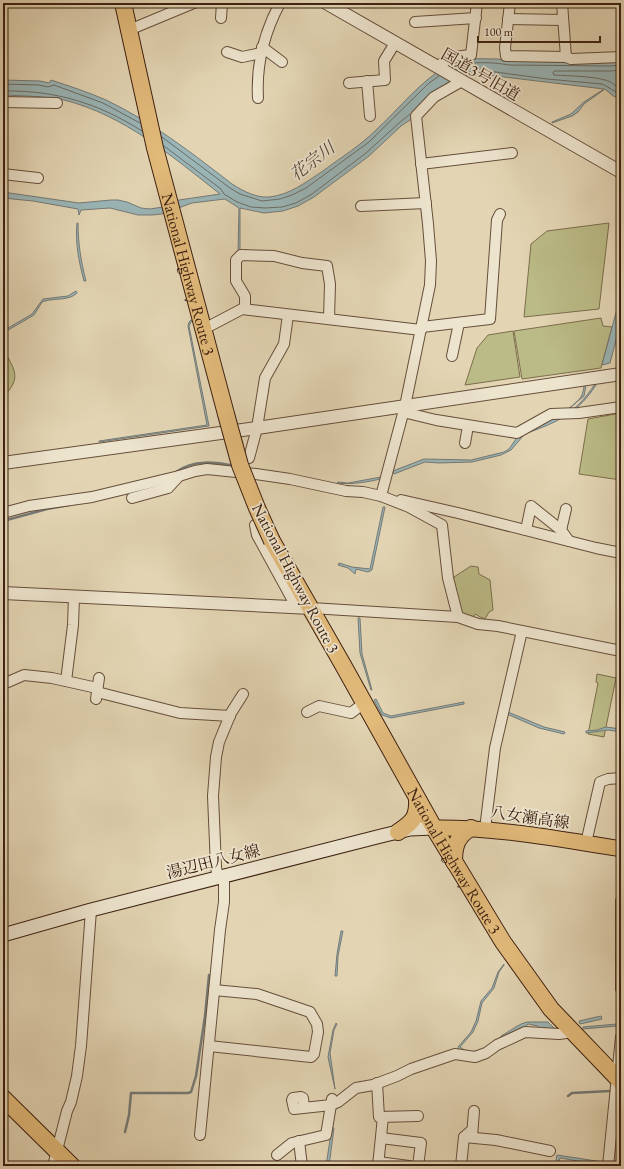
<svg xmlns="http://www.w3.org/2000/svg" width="624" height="1169" font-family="'EB Garamond','Noto Serif JP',serif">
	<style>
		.green { fill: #bbbb87; stroke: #7c6e4c }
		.water { fill: #9ab6b8; stroke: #757a76 }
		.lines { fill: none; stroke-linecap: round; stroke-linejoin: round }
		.shore { stroke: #6c6c65; stroke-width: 1 }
		.stream { stroke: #757a76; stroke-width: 2.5 }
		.minor-casing { stroke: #664e3a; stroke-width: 12 }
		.tertiary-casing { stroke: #664e3a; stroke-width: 14 }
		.secondary-casing { stroke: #3d2112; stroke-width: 15 }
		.primary-casing { stroke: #3d2112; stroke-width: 17 }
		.trunk-casing { stroke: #3d2112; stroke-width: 18 }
		.minor { stroke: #ede4ce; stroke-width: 10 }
		.tertiary { stroke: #ede4ce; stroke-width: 12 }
		.secondary { stroke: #ede4ce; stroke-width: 13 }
		.primary { stroke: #e2ba7a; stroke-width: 15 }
		.trunk { stroke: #e2ba7a; stroke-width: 16 }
		.trunk-bridge-casing { stroke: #3d2112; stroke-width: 18; stroke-linecap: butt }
		.trunk-bridge { stroke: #e2ba7a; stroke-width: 16 }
		.labels { text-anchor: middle; stroke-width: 3.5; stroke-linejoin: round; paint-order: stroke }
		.street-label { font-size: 16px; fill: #3d2112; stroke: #ede4ce }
		.water-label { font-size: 17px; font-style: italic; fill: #54463c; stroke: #ede4ce }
	</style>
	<rect width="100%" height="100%" fill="#e3d5b4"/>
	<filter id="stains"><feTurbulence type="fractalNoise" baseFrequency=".005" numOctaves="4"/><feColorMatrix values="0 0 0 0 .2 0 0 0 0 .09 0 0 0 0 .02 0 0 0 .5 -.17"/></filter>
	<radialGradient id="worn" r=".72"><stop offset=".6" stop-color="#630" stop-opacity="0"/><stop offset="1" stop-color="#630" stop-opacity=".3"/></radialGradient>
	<g class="green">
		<path d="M 609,223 L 599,309 L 524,317 L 531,244 L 547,231 Z"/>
		<path d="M 601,318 L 603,326 L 612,327 L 601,368 L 522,379 L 514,331 Z"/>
		<path d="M 513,331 L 520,377 L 465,385 L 477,348 L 488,335 Z"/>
		<path d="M 3,348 C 14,370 23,377 3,397 Z"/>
		<path d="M 621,413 L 621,480 L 579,474 L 588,419 Z"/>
		<path d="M 471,566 L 478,567 L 479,574 L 490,580 L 493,610 L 489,612 L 485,619 L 478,616 L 476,614 L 470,619 L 462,616 L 452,585 L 454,577 Z"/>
		<path d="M 597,674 L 616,678 L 604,737 L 588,734 L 598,683 L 596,682 Z"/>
	</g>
	<g class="water">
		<path d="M 498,59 L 509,61 L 610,62 L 621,61 L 621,98 L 613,96 L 605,89 L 584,104 L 578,112 L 572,116 L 552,123 L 552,122 L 571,114 L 584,102 L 604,89 L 487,75 L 463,75 L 450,82 L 434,95 L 413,118 L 401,126 L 369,156 L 314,197 L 298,206 L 283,211 L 264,213 L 240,208 L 240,252 L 238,252 L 239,208 L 225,199 L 192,203 L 162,214 L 152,215 L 138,215 L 110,208 L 81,210 L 79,215 L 78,209 L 33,201 L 3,198 L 3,192 L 79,203 L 111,200 L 118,200 L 127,202 L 141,208 L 150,209 L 163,207 L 179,200 L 220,194 C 173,157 124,115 64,100 C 44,96 23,96 3,95 L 3,80 L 40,81 L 49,83 L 51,80 C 69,86 88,92 106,100 C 152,122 192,153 232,184 C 243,191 256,198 269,197 C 290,195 306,182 323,171 C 340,158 360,146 376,130 C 400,108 421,80 450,64 C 461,57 485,59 498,59 Z"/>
		<path d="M 77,223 L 78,223 C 78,243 81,262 86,281 L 84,281 C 79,262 75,243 77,223 Z"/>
		<path d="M 76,291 L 77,293 C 69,301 55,298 45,301 L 42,302 L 34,315 L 3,333 L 3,331 L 32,314 L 43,299 L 68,296 Z"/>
		<path d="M 621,294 L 621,321 L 610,363 L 602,365 Z"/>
		<path d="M 191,320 L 192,320 L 189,326 L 209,426 L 99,442 L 99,441 L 207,425 L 188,326 L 189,322 Z"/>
		<path d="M 595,384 L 596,385 C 578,413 558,422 527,433 L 526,432 C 542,425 571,411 581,397 C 583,393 584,389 584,385 L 586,385 L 584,396 L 556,419 C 573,413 585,399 595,384 Z"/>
		<path d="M 518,436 L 523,436 L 511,450 L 501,455 L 472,462 L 439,463 L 425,462 L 394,474 L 393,471 L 424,459 L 471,460 L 504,452 L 509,449 Z"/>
		<path d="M 381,477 L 380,479 C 369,482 349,485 337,483 L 338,482 L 348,483 Z"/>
		<path d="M 383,507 L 385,507 L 372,570 L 368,572 L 356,569 L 355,574 L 348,568 L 338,565 L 339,563 L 352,567 L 370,569 Z"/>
		<path d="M 358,618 L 360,618 L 362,654 L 372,690 L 371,690 L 360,653 Z"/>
		<path d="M 376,699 L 383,713 L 391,716 L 464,702 L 464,704 L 391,718 L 382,715 L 374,700 Z"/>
		<path d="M 508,712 L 544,727 L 565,732 L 564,734 L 539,728 L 507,714 Z"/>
		<path d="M 606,727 L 621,729 L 621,732 L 608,730 L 586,733 L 586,731 L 597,730 Z"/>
		<path d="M 341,931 L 343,931 L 338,956 L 337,976 L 335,976 L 337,954 Z"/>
		<path d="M 504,964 L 504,965 L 499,972 L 494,988 L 482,1003 L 478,1021 L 473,1032 L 460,1047 C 476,1059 485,1050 498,1039 L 499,1041 C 484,1052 478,1058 459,1050 L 458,1047 L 471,1032 L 476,1021 L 481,1001 L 492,988 L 498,972 Z"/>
		<path d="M 601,1016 L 602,1019 L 580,1024 L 579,1021 Z"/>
		<path d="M 527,1022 L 548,1022 L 555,1029 L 541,1029 L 538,1026 L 528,1024 L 525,1027 L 501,1038 L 501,1036 C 509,1032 518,1024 527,1022 Z"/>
		<path d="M 336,1023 L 337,1024 L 334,1030 L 330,1053 L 335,1089 L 328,1057 L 333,1030 Z"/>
		<path d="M 617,1024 L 617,1026 L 583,1029 L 583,1027 Z"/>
		<path d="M 332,1127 L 334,1128 L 329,1166 L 326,1166 Z"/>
		<path d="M 557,1155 L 603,1162 L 602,1165 L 560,1158 L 558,1166 L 555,1166 Z"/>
	</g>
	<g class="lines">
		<g class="shore">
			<path d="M 452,67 C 469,61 492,62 509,65 L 610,66 L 621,65"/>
			<path d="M 621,70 L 611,71 L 554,71 L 553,73 L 554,75 C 570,76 590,76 605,80 C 612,81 615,87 621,89"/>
			<path d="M 461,72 L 488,71 L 547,79 L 602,84 C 609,87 614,92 621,94"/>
			<path d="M 3,84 L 39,85 L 48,87 L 54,85 L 103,103 L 140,123"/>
			<path d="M 3,91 C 55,90 98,103 142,131"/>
			<path d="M 162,137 L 230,188 L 240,194 L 262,201 L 280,199 L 292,195 L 306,188 L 369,142 L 429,83 L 439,76"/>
			<path d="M 164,146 L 221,189 L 224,194 L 237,202 L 251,207 L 265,208 L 282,207 L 296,203 L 312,194 L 366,153 L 399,123 L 410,114"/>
		</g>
		<g class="stream">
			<path d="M 176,472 C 194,459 215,462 235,466"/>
			<path d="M 3,521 L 47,509 L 69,505"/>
			<path d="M 568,1096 L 572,1093 L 610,1091"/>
			<path d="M 125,1132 L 129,1115 L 131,1093 L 188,1093 L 191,1092 L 196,1076 L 205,1016 L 209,975"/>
		</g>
		<g class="minor-casing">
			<g id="minor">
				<path d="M 510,3 L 505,48 L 506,56 L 566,57 L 562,3"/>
				<path d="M 221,18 L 222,3"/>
				<path d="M 508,19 L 563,20"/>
				<path d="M 415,22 L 476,18"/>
				<path d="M 129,30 L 194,3"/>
				<path d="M 262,47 L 282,62"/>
				<path d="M 227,52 L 242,57 L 261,53"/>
				<path d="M 566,57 L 571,59 L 621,57"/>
				<path d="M 437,67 C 447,58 458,56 471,55 L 477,3"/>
				<path d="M 367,81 L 370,116"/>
				<path d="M 349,83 L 385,80 L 384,61 L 395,43"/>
				<path d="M 258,98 C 256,64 264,33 280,3"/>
				<path d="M 3,102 L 57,103"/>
				<path d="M 421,164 L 512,153"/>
				<path d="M 3,174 L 38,178"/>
				<path d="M 361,206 L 426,203"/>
				<path d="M 245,309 L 245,296 L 236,281 L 236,260 L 241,255 L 274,256 L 302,263 L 327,266 L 330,284 L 329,319"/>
				<path d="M 422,327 L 490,319 L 497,220 L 500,214"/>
				<path d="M 204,329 L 242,309 L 421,330"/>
				<path d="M 452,356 L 459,323"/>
				<path d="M 403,412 L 436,420 L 517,433 L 551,414 L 579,413 L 621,407"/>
				<path d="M 465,443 L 468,426"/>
				<path d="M 249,458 L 257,428 L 265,378 L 284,344 L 288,315"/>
				<path d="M 381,496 L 405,406 L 430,285 L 431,261 L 428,224 L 416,116 L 434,97 L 462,81"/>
				<path d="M 132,498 L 168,488 L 179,476"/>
				<path d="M 401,500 L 458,513 L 596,548 L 621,553"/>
				<path d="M 3,513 L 29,506 L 92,497 L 179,476 L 195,471 L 207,469 L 256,474 L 290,479 L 346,491 L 363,492 L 381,496 L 409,507 L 442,525 L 448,578 L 458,617"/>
				<path d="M 255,525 L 257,535 L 297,608"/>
				<path d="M 526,530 L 531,506 L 561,530 L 569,541"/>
				<path d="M 561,530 L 566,509"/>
				<path d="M 311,608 L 458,617 L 478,624 L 498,626 L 621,651"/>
				<path d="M 66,681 L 73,625 L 74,597"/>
				<path d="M 3,683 L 8,682 L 24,675 L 52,678 L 97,688"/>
				<path d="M 97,692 L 180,713 L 230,716"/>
				<path d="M 96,699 L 99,678"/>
				<path d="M 307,712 L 319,706 L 351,713 L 364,703"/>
				<path d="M 485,829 L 495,748 L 522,631"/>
				<path d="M 586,843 L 600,782 L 608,779 L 621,778"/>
				<path d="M 218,878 L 216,867 L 213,796 L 216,757 L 219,742 L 231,713 L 243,694"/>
				<path d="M 621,901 L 621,989"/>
				<path d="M 209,1046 L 311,1057 L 314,1054 L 318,1032 L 317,1024 L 310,1012 L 257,994 L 214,990"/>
				<path d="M 377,1083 L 379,1117 L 418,1116"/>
				<path d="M 304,1108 L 303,1098 L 301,1097 L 293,1098 L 292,1100 L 294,1109 L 331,1105 L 338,1102 L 356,1088 L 373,1085 L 397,1076 L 411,1069 L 455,1054 L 475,1057 L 486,1053 L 497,1045 L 525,1032 L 559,1034 L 573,1032"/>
				<path d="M 200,1135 L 220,930 L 224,902 L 224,876"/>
				<path d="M 472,1136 L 474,1111"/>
				<path d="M 464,1137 L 496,1140 L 550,1151"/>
				<path d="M 381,1138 L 421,1143 L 418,1166"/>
				<path d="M 299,1141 L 302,1166"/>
				<path d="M 277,1155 L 292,1143 L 326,1135 L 332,1099"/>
				<path d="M 378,1162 L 409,1166"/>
				<path d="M 53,1166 L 67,1111 L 71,1102 L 77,1076 L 81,1046 L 91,910"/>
				<path d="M 378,1166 L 383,1117"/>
				<path d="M 461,1166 L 464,1137 L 472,1130"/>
				<path d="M 608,1166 L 621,1037"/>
			</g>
		</g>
		<g class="tertiary-casing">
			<g id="tertiary">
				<path d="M 326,3 L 621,172"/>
				<path d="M 3,463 L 257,428 L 621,374"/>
				<path d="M 3,593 L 311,608"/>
			</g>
		</g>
		<g class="secondary-casing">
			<path id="secondary" d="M 3,935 L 91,910 L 381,836 L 410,829 L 434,828"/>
		</g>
		<g class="primary-casing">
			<path id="primary" d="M 434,828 C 495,827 561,839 621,849"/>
		</g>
		<g class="trunk-casing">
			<g id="trunk">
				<path id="s1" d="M 123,3 L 155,148 L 226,414"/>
				<path id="s2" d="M 272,541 L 343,665 L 434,828 L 503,942 L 551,1009 L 621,1082"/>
				<path d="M 398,832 C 413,822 418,817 417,799"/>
				<path d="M 454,862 C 454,846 457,836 471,828"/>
				<path d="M 3,1098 L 72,1166"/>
			</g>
		</g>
		<use href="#minor" class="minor"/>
		<use href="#tertiary" class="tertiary"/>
		<use href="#secondary" class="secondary"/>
		<use href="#primary" class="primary"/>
		<use href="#trunk" class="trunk"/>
		<g class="trunk-bridge-casing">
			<path id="trunk-bridge" d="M 226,414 L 240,465 L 257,508 L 272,541"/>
		</g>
		<use href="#trunk-bridge" class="trunk-bridge"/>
	</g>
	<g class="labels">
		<g class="street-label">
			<text transform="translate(481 74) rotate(30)" y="6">国道3号旧道</text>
			<text dy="6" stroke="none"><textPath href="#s1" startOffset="279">National Highway Route 3</textPath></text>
			<text transform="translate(296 578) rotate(62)" y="6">National Highway Route 3</text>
			<text transform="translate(530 817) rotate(8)" y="6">八女瀬高線</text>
			<text dy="6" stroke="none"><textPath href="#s2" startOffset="368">National Highway Route 3</textPath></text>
			<text transform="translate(213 861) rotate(-14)" y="6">湯辺田八女線</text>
		</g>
		<g class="water-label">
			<text transform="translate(312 161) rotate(-38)" y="6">花宗川</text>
		</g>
	</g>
	<rect width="624" height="1169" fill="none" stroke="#e3d5b4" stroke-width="16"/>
	<rect x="4" y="4" width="616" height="1161" fill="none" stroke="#3d2112" stroke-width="2"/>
	<rect x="8" y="8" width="608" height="1153" fill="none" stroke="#3d2112"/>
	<path d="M478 36v6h122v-6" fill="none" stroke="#3d2112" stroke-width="2"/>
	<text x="484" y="36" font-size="12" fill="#3d2112" stroke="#ede4ce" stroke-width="3" paint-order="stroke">100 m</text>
	<rect width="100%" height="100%" filter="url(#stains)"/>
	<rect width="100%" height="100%" fill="url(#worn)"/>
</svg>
